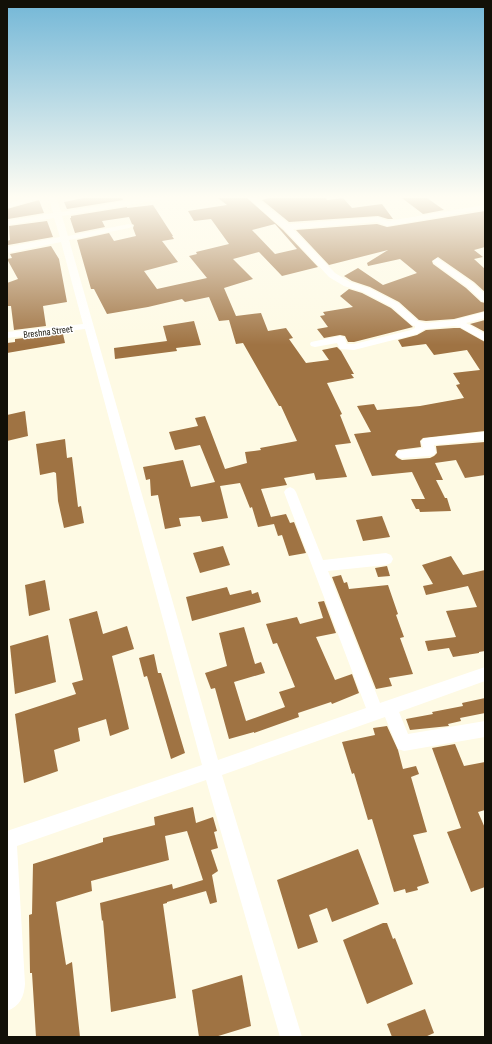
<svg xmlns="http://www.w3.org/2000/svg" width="492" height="1044" font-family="'Sofia Sans Condensed',sans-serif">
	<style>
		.building { fill: #9f7343; fill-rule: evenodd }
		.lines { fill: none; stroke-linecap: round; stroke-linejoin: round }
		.minor { fill: #fff; fill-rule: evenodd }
		.labels { text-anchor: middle; stroke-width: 3; stroke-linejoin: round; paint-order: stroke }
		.far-street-label { font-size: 10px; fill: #121007; stroke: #fff }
	</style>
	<rect width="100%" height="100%" fill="#fefae4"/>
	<g class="building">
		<path d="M 83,198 L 122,198 L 123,200 L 67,209 L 64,202 Z"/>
		<path d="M 218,198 L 247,198 L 283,230 L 318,267 L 282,276 L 259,252 L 233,259 L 253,279 L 224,288 L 236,316 L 261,313 L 268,331 L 286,328 L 293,338 L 289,339 L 306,363 L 329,360 L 322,350 L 337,347 L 341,351 L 354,374 L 351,374 L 354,378 L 327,383 L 342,414 L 340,415 L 351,443 L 335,445 L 347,477 L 316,480 L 314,473 L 284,478 L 287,485 L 261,489 L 272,520 L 271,517 L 286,514 L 290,523 L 294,522 L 306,553 L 289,556 L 282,535 L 278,536 L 274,524 L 258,527 L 252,507 L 250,508 L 240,483 L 220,486 L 228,518 L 202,522 L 200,516 L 179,518 L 181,526 L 165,529 L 158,495 L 151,496 L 150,479 L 146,480 L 143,467 L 183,460 L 191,487 L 215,482 L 200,445 L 175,450 L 169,432 L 198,426 L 195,418 L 205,416 L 225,469 L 247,463 L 245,452 L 261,450 L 260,448 L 297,441 L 281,406 L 279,406 L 243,343 L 236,344 L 229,320 L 219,321 L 209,297 L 185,302 L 182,299 L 148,307 L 107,314 L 94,289 L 91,289 L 77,240 L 109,233 L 114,241 L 136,236 L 133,228 L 134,225 L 132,224 L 129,217 L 102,221 L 105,227 L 75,233 L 70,218 L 71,218 L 71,216 L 127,207 L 127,208 L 153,205 L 173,236 L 172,236 L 174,239 L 162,241 L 178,262 L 144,271 L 157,289 L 207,278 L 189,256 L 197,254 L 196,252 L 229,244 L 211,219 L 194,221 L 188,211 L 227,205 ZM 275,224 L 297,249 L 275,254 L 252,230 Z"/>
		<path d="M 269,198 L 326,198 L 327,200 L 343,198 L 352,208 L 382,204 L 393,219 L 388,219 L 378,216 L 289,222 L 262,200 Z"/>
		<path d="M 402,198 L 427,198 L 444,210 L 423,214 Z"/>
		<path d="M 39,200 L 44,213 L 8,219 L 7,209 Z"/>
		<path d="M 485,211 L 485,247 L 474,250 L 483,257 L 474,259 L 485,269 L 485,292 L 474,282 L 438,257 L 432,261 L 433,264 L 466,288 L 481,302 L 485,303 L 485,311 L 454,319 L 426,321 L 419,320 L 399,302 L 370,287 L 352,281 L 344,276 L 358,268 L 383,285 L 417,273 L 400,259 L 368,266 L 367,263 L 388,250 L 329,265 L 296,230 L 377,224 L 387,227 Z"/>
		<path d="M 47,221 L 53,237 L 8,245 L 7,241 L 10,240 L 9,226 Z"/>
		<path d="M 51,246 L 59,259 L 67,302 L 43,306 L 46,326 L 14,330 L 11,306 L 7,306 L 7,283 L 18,279 L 7,259 L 12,258 L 10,254 Z"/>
		<path d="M 349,289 L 362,293 L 391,308 L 413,327 L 354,342 L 348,342 L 345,336 L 340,335 L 324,338 L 317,329 L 328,327 L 320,316 L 325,315 L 323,312 L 353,307 L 340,296 Z"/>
		<path d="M 485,320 L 485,332 L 470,324 Z"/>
		<path d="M 194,321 L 201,345 L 176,348 L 177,351 L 115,359 L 114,348 L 167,341 L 163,326 Z"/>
		<path d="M 454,328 L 460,328 L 485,342 L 485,431 L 423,438 L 420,441 L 421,447 L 398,450 L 395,455 L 398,458 L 402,460 L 430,458 L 434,456 L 437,453 L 436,446 L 485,442 L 485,475 L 465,478 L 456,460 L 435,463 L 443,480 L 436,480 L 445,498 L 447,498 L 451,511 L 420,512 L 419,509 L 416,509 L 411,499 L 425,499 L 412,472 L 372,476 L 354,434 L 371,432 L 357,406 L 374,404 L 377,410 L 420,406 L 464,398 L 456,385 L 460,384 L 453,373 L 480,370 L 467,350 L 434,355 L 426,344 L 402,347 L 398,340 L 417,335 L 426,330 Z"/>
		<path d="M 63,334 L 65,343 L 7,353 L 7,343 L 15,342 L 15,339 Z"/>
		<path d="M 25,411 L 28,436 L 7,441 L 7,415 Z"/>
		<path d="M 65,439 L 67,458 L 72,457 L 78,507 L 81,506 L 84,523 L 64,528 L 58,501 L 56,473 L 54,472 L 40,475 L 36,444 Z"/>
		<path d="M 382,516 L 390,537 L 363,541 L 356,520 Z"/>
		<path d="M 223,546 L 230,565 L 200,573 L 193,553 Z"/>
		<path d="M 451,556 L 463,575 L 485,570 L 485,651 L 479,652 L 479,653 L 453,657 L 449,648 L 428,651 L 425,641 L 456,637 L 446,611 L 477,607 L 468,586 L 426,595 L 423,586 L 433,584 L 422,565 Z"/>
		<path d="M 387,566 L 390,576 L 378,577 L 375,568 Z"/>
		<path d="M 341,575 L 344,583 L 347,582 L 349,589 L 388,585 L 398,614 L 396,615 L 404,637 L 400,638 L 413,674 L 389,678 L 392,686 L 376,689 L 332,577 Z"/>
		<path d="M 45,580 L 50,610 L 29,616 L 25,585 Z"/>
		<path d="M 227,587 L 230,595 L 251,590 L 252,594 L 258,592 L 261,602 L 192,621 L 186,597 Z"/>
		<path d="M 324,601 L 336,633 L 316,637 L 335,680 L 352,674 L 359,693 L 332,704 L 331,702 L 298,713 L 299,717 L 254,733 L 254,732 L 229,739 L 215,688 L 211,689 L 205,673 L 227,666 L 219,633 L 244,627 L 255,664 L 261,662 L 265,673 L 234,682 L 246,721 L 285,707 L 279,692 L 295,687 L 277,643 L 273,644 L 266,624 L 297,617 L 300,624 L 323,618 L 318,602 Z"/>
		<path d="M 97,611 L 103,634 L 127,626 L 134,649 L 112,656 L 129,729 L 110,736 L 106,719 L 78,728 L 80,741 L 54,750 L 58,771 L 24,783 L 15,714 L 76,694 L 72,683 L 83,680 L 69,619 Z"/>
		<path d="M 48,635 L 56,682 L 15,694 L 10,646 Z"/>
		<path d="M 154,654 L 158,673 L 161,673 L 185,753 L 171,759 L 147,676 L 144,677 L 139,658 Z"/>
		<path d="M 485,698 L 485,713 L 460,718 L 461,721 L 448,724 L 449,726 L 410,730 L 406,719 L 433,714 L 432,712 L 463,706 L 462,703 Z"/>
		<path d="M 387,726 L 398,750 L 403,769 L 416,766 L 419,774 L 411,777 L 427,832 L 413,835 L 429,883 L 417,887 L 418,890 L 406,893 L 405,889 L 394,892 L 372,819 L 368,820 L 354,773 L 352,774 L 342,742 L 375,735 L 373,728 Z"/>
		<path d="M 455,744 L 464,766 L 485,762 L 485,810 L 478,812 L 485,828 L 485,887 L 471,892 L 447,832 L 461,828 L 432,748 Z"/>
		<path d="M 193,807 L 196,823 L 213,817 L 217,831 L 214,832 L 218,848 L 211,850 L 218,871 L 212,875 L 217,902 L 210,904 L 206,891 L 167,902 L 167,903 L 163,904 L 176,998 L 111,1012 L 103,920 L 102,921 L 100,903 L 172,884 L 173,889 L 203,880 L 187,831 L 165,836 L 169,860 L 91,881 L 92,891 L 56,902 L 66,965 L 72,962 L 80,1037 L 36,1037 L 32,973 L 30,973 L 29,915 L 32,914 L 33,864 L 103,842 L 103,838 L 155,825 L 154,817 Z"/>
		<path d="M 358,849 L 379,904 L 332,922 L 327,908 L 309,915 L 318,942 L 298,949 L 277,880 Z"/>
		<path d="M 383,923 L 387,923 L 393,939 L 395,938 L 413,984 L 367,1004 L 343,940 Z"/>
		<path d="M 242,975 L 251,1026 L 215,1037 L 199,1037 L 192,990 Z"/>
		<path d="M 425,1009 L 434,1033 L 425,1037 L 392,1037 L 387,1024 Z"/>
	</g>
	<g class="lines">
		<g class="minor">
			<path d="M 26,198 L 40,198 L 7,208 L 7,204 Z"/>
			<path d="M 49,198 L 57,198 L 61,212 L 143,198 L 163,198 L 159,200 L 62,216 L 68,236 L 129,224 L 133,226 L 129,228 L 69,240 L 218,760 L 366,708 L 284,492 L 286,489 L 290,487 L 294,489 L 296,492 L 323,560 L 386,553 L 391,555 L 393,559 L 391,563 L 386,565 L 328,571 L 380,703 L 485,667 L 485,681 L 399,712 L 408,734 L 485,721 L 485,737 L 404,751 L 398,749 L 385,717 L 222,775 L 302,1037 L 280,1037 L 206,780 L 17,846 L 25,984 C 24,997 20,1006 7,1011 L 7,831 L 202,765 L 85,329 L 7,338 L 7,332 L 83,324 L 61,242 L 7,253 L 7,247 L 60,237 L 54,218 L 7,225 L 7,221 L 53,213 Z"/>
			<path d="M 248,198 L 257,198 L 289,224 L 378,217 L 388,221 L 485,205 L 485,209 L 387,226 L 377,222 L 293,229 L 335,273 L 350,282 L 369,288 L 398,303 L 418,321 L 426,323 L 454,320 L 485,312 L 485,318 L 466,323 L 485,334 L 485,341 L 460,327 L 454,326 L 425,329 L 417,334 L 354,350 L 340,349 L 337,343 L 315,347 L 311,346 L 310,344 L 311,342 L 340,336 L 344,337 L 347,344 L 354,344 L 411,330 L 415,328 L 415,326 L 412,325 L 392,307 L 363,292 L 344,286 L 329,277 L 284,229 Z"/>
			<path d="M 437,258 L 473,283 L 485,294 L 485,302 L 482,301 L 467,287 L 434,263 L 433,261 Z"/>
			<path d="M 485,432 L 485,440 L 434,445 L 436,452 L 434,455 L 430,456 L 402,458 L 398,457 L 396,454 L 398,451 L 423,448 L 421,442 L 423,439 L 427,438 Z"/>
		</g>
	</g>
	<linearGradient id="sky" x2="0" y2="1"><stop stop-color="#73b7d7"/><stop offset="0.57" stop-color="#fffdf3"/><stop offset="1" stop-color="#fffdf3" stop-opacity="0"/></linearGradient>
	<rect width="492" height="345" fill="url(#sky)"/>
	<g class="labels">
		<g class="far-street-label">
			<text transform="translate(48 331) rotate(-7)" y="4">Breshna Street</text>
		</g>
	</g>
	<rect width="492" height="1044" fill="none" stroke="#121007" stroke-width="16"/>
</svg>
